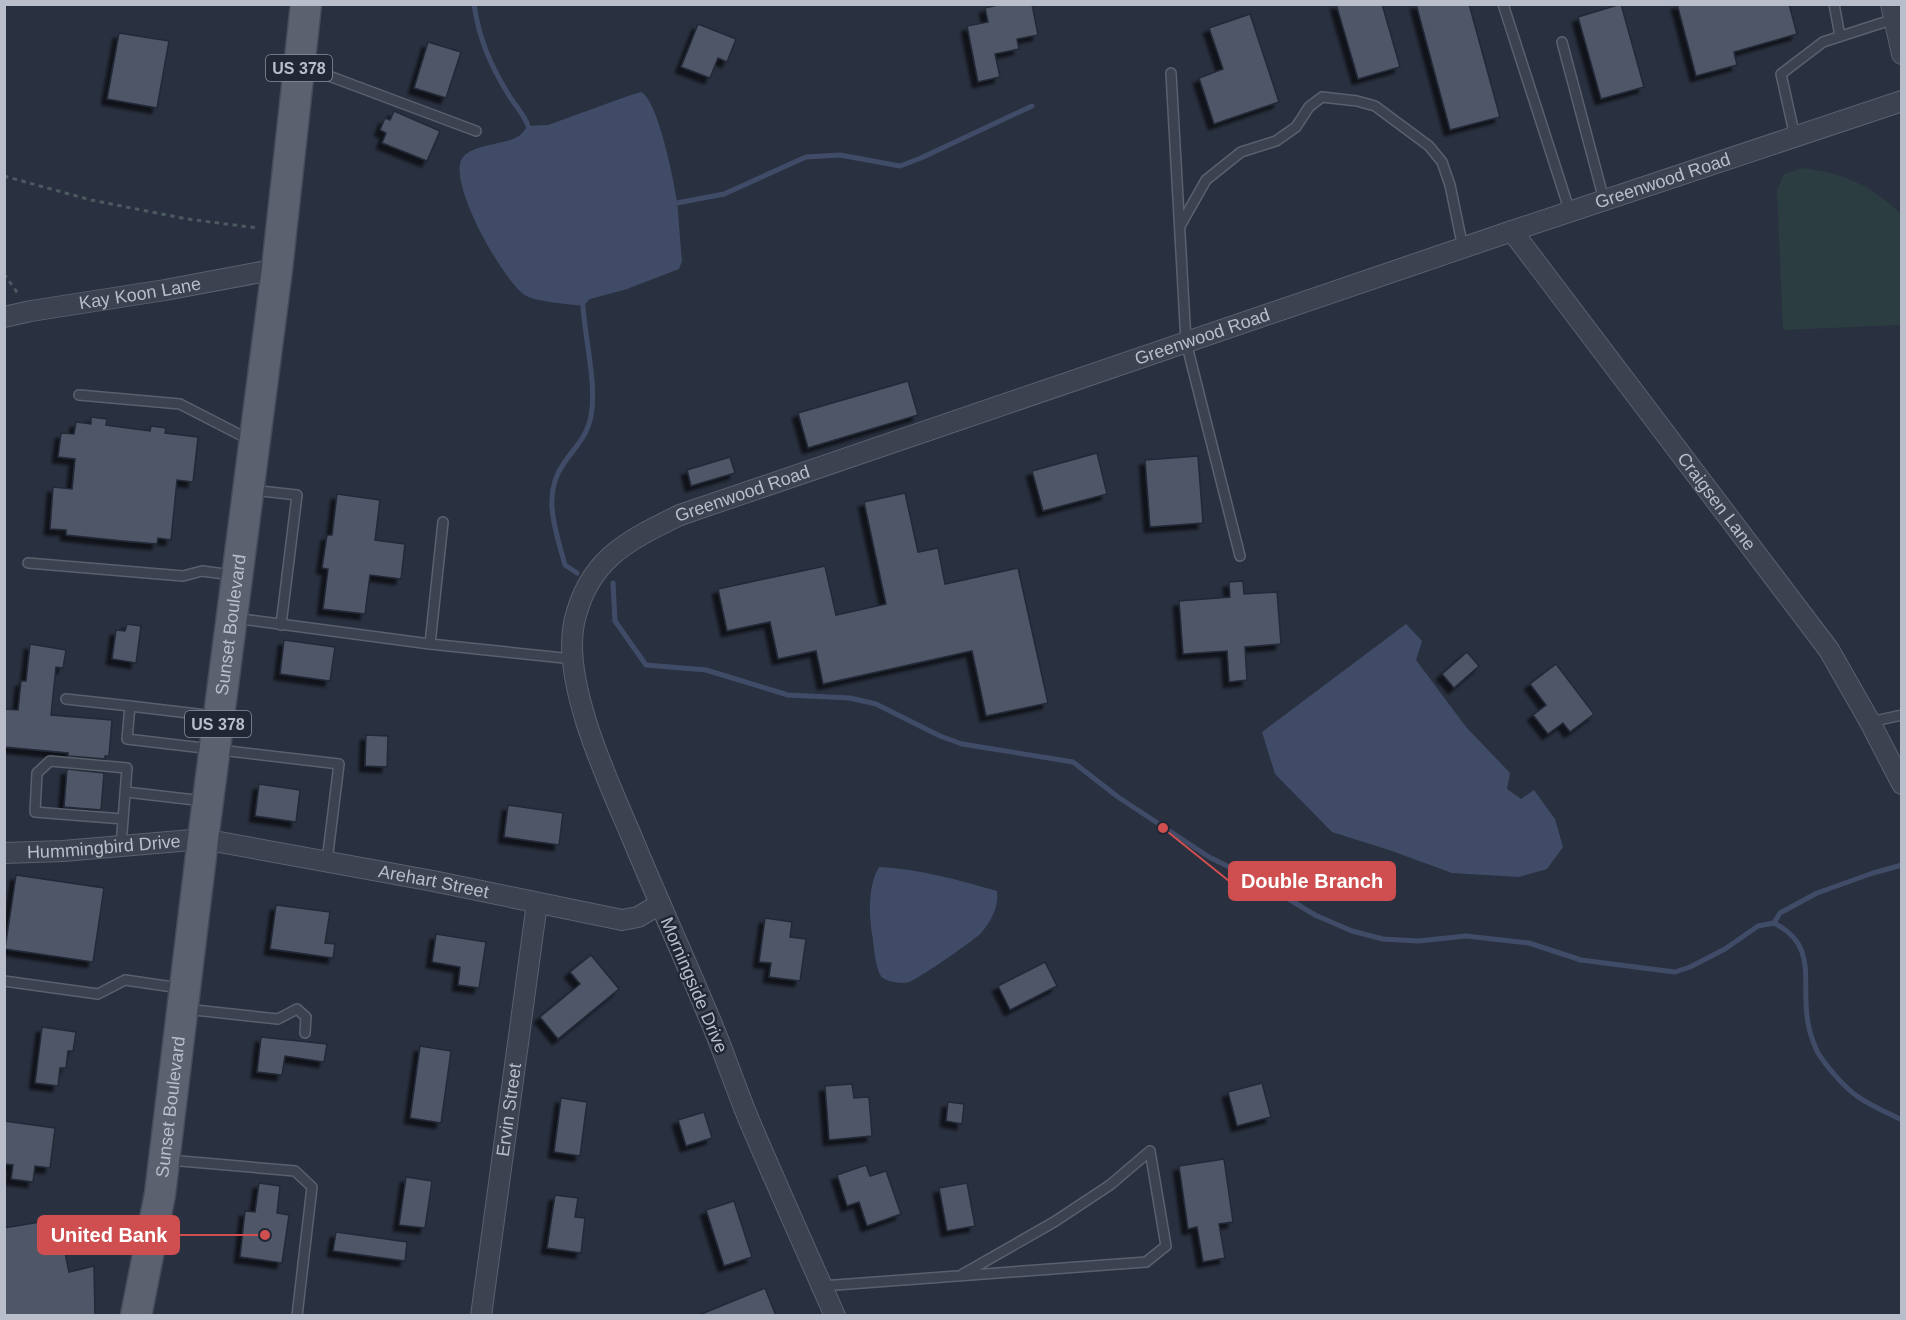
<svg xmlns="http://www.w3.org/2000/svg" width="1906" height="1320" font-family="Arial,sans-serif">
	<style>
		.green { fill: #2c3d41 }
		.water { fill: #404c67 }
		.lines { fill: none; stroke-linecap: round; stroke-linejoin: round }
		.stream { stroke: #404c67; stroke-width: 5 }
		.building { fill: #4f5768; stroke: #232937; stroke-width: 1.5; filter: url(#shadow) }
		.lane-casing { stroke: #5b606d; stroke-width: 12 }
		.street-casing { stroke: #5b606d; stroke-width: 22 }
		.primary-casing { stroke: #464b59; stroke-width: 33 }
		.path { stroke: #4b5a5f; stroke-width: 3; stroke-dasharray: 4.5 4.5; stroke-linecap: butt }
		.lane { stroke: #3d4250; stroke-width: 9 }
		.street { stroke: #3d4250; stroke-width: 20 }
		.primary { stroke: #5b616f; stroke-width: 30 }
		.labels { text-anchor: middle; stroke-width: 5; stroke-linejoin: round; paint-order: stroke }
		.shield { fill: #212735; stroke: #8b919d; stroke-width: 1.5 }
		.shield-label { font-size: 16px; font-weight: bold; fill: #b9beca }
		.street-label { font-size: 18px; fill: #b9beca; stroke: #212735 }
		.leader { fill: none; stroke: #cf4e50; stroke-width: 2 }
		.callout-dot { fill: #cf4e50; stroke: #212735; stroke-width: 2 }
		.callout { fill: #cf4e50; stroke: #cf4e50; stroke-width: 2 }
		.callout-label { font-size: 20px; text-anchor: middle; font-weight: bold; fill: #fff }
	</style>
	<defs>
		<filter id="shadow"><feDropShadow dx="-5.5" dy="5.5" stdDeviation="1.5" flood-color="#0009"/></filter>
	</defs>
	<rect width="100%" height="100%" fill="#29303f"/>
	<path class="green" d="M 1802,168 C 1843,173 1871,185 1901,214 L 1901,325 L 1783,330 L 1777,190 L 1784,174 Z"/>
	<g class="water">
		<path d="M 641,92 C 658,100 674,181 677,201 C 679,220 680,241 682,261 L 679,269 L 627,289 L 590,299 L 583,306 C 570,304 535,302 525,295 C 503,281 445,179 463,157 C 474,144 505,145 519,136 C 523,133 525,129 528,126 L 548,125 L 628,96 Z"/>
		<path d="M 1406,624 L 1422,641 L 1416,660 L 1466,727 L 1510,773 L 1507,789 L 1521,799 L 1534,790 L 1555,819 L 1563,847 L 1547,869 L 1519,877 L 1452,873 L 1389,850 L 1332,832 L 1275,774 L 1262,732 Z"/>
		<path d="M 879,867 C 919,869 959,880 997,891 C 999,907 991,921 981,933 C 976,939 917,980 909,982 C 903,984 888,982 883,978 C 875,972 874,944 872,934 C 869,912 868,886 879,867 Z"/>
	</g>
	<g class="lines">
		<g class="stream">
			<path d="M 474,4 C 479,39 490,64 508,94 C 514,104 524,114 528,126"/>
			<path d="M 677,203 L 724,194 L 806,157 L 840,155 L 900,166 L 921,158 L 1032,106"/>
			<path d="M 577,573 L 565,565 C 556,531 541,495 564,463 C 575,447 587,437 591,416 C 597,384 585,340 583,306"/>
			<path d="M 613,583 L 615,621 L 646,665 L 706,670 L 788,695 L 850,698 L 876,704 L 940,736 L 962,744 L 1073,762 L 1118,797 L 1209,857 L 1262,883 L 1315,915 L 1352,931 L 1383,939 L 1418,941 L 1466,936 L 1529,943 L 1581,960 L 1675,972 L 1690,967 L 1725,949 L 1758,926 L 1774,923 L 1780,913 L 1817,893 L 1873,873 L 1902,865"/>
			<path d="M 1774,923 C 1817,945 1802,977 1807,1016 C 1808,1027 1812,1040 1817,1051 C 1824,1064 1845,1088 1857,1096 C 1870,1106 1887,1112 1902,1120"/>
		</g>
	</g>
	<g class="building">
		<path d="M 1002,4 L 1032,4 L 1038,35 L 1017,39 L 1019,49 L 995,54 L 1000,77 L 978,82 L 967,26 L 988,22 L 985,8 Z"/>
		<path d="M 1336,4 L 1382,4 L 1400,67 L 1358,79 Z"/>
		<path d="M 1416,4 L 1469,4 L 1500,117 L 1450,130 Z"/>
		<path d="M 1621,4 L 1644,87 L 1601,99 L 1578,17 Z"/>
		<path d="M 1677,4 L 1789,4 L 1797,34 L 1734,52 L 1737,65 L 1696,76 Z"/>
		<path d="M 1250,14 L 1279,102 L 1214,124 L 1199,78 L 1223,69 L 1209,28 Z"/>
		<path d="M 698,24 L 736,39 L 727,62 L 718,58 L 710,78 L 681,67 Z"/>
		<path d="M 119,33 L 169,41 L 157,108 L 107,99 Z"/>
		<path d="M 428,42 L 461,52 L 446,98 L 414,88 Z"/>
		<path d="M 394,111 L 440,131 L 427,161 L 382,143 L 386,133 L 380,130 L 385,118 L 390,120 Z"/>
		<path d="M 908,381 L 918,415 L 808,448 L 798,413 Z"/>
		<path d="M 91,417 L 107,419 L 106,425 L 150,431 L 151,426 L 166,428 L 165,433 L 198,437 L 193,482 L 177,480 L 171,540 L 158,538 L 157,544 L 123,541 L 66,535 L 66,530 L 50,529 L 53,487 L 72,489 L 75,459 L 58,457 L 61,433 L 74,434 L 76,422 L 91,424 Z"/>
		<path d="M 1097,453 L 1107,494 L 1043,511 L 1032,471 Z"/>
		<path d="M 1198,456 L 1203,523 L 1150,527 L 1145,460 Z"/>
		<path d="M 730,457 L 735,473 L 691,486 L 687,470 Z"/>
		<path d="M 905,493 L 918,552 L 938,548 L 945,584 L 1018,568 L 1048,703 L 986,716 L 972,651 L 823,684 L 816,651 L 778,659 L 770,622 L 727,631 L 718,589 L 825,566 L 836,615 L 886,604 L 864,502 Z"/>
		<path d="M 337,494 L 380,500 L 375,540 L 405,544 L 401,579 L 370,575 L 365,614 L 323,609 L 328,569 L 322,568 L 327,535 L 332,535 Z"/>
		<path d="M 1243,581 L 1244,594 L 1277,592 L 1281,644 L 1245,647 L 1247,680 L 1229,682 L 1227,651 L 1183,654 L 1179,601 L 1230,597 L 1229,582 Z"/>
		<path d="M 127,624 L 141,626 L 136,663 L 112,659 L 116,630 L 125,631 Z"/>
		<path d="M 284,640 L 335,647 L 330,681 L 280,674 Z"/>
		<path d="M 30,644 L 66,650 L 63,668 L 56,667 L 51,715 L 112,720 L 109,756 L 105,756 L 105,759 L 68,756 L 68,753 L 4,747 L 4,709 L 18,710 L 21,681 L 26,681 Z"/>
		<path d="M 1467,652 L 1479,666 L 1454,688 L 1442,674 Z"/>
		<path d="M 1556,664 L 1594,714 L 1570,732 L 1563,723 L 1548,734 L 1533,715 L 1546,705 L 1530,684 Z"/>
		<path d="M 366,735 L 388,736 L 387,767 L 365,766 Z"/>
		<path d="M 67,769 L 104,773 L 101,810 L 64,807 Z"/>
		<path d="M 259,784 L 300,790 L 296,822 L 255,816 Z"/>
		<path d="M 508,805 L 563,813 L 559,845 L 504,837 Z"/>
		<path d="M 16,875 L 104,888 L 93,962 L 5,949 Z"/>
		<path d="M 276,905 L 330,912 L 325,943 L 335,944 L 333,958 L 270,949 Z"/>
		<path d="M 765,918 L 792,922 L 790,937 L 806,939 L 800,981 L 769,977 L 771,963 L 759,962 Z"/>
		<path d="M 436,934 L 486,942 L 479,988 L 458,985 L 460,967 L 432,962 Z"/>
		<path d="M 591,955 L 619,989 L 558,1039 L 540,1017 L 580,984 L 570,972 Z"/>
		<path d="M 1045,962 L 1057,986 L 1010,1010 L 998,986 Z"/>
		<path d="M 42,1027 L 76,1032 L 73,1051 L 68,1051 L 66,1068 L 60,1068 L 58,1086 L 35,1083 Z"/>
		<path d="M 261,1037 L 327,1044 L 324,1062 L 285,1056 L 282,1075 L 257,1072 Z"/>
		<path d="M 420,1046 L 451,1051 L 441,1123 L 410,1118 Z"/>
		<path d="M 1262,1083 L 1271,1117 L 1237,1126 L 1228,1092 Z"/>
		<path d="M 852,1084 L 854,1098 L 869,1097 L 872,1136 L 829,1140 L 825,1086 Z"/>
		<path d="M 561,1098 L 587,1102 L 580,1156 L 554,1152 Z"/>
		<path d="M 948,1102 L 964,1104 L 962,1124 L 946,1121 Z"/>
		<path d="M 704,1112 L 712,1138 L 686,1146 L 678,1120 Z"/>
		<path d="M 4,1121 L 55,1128 L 50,1168 L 35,1166 L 33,1182 L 11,1179 L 13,1165 L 4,1164 Z"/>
		<path d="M 1224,1159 L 1233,1222 L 1219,1224 L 1225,1258 L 1203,1262 L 1197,1227 L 1188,1229 L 1179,1166 Z"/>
		<path d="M 866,1165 L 870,1176 L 886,1171 L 901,1214 L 867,1226 L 859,1202 L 847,1206 L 837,1175 Z"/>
		<path d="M 406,1177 L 432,1181 L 425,1228 L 399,1225 Z"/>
		<path d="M 259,1183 L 280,1186 L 277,1213 L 289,1215 L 282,1263 L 240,1257 L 245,1211 L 255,1212 Z"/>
		<path d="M 967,1183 L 975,1226 L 947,1231 L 939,1188 Z"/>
		<path d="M 555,1195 L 578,1198 L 575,1217 L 585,1218 L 581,1253 L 547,1248 Z"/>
		<path d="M 734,1201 L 752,1257 L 724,1266 L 706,1210 Z"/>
		<path d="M 58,1219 L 69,1272 L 94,1266 L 95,1316 L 4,1316 L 4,1228 Z"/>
		<path d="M 336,1232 L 407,1242 L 405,1261 L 333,1251 Z"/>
		<path d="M 765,1288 L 776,1316 L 699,1316 L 699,1315 Z"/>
	</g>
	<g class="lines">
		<g class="lane-casing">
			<g id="lane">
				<path d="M 1503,4 L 1570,212"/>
				<path d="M 1834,4 L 1840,36"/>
				<path d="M 1562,42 L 1604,200"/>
				<path d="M 305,67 L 476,131"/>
				<path d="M 1171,73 L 1186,342 L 1240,556"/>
				<path d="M 1795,137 L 1781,74 L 1823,42 L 1894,19"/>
				<path d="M 1180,226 L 1206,180 L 1241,152 L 1276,141 L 1296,127 L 1309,107 L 1322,97 L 1357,101 L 1375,106 L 1429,146 L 1442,162 L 1450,185 L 1463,248"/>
				<path d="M 79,395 L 180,404 L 250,440"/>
				<path d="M 251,490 L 297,495 L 281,625"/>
				<path d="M 28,563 L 183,576 L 202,571 L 232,575"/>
				<path d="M 234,618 L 430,644 L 443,522"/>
				<path d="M 430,644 L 573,659"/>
				<path d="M 66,699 L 130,706 L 127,739 L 339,764 L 327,861"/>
				<path d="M 130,706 L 214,716"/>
				<path d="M 1870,722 L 1902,715"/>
				<path d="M 126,792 L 204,801"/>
				<path d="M 121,846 L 127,768 L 50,761 L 37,773 L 35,812 L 123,819"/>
				<path d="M 4,981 L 98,994 L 125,980 L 180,988"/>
				<path d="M 185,1009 L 278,1019 L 297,1009 L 306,1017 L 305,1033"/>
				<path d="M 169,1160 L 295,1171 L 312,1187 L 297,1316"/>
				<path d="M 822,1286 L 1146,1262 L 1166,1246 L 1150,1151 L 1110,1185 L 1054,1222 L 963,1274"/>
			</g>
		</g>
		<g class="street-casing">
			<g id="street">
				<path d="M 1891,4 L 1902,54"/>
				<path id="s1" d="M 1512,231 L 1829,650 L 1870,722 L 1902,784"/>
				<path id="s2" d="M 4,317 L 31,311 L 165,290 L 277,269"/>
				<path id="s3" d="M 4,853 L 63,851 L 203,839 L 433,881 L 622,920 L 638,917 L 660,904"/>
				<path id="s4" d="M 481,1316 L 537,903"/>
				<path id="s5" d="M 835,1316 C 806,1250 777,1186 749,1120 C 734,1084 722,1046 706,1010 C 682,952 655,894 631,835 C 607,779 562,683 574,623 C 588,559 627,541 680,515 L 1512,231 L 1902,101"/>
			</g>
		</g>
		<g class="primary-casing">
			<g id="primary">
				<path id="s6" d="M 136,1316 L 160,1194 L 203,839 L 277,269 L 306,4"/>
			</g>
		</g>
		<g class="path">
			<path d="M 4,176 L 91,200 L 187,219 L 258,228"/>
			<path d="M 4,274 L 19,295"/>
		</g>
		<use href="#lane" class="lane"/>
		<use href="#street" class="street"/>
		<use href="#primary" class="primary"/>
	</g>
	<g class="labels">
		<g class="shield">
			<rect x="266" y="55" width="66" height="26" rx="4.5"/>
			<rect x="185" y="711" width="66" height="26" rx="4.5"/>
		</g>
		<g class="shield-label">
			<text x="299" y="74">US 378</text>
			<text x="218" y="730">US 378</text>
		</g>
		<g class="street-label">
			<text dy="6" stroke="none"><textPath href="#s5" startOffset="1941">Greenwood Road</textPath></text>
			<text dy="6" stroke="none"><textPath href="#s2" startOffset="138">Kay Koon Lane</textPath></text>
			<text dy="6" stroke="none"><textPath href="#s5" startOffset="1455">Greenwood Road</textPath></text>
			<text dy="6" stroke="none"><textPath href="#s5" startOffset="969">Greenwood Road</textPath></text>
			<text dy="6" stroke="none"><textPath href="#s1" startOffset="339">Craigsen Lane</textPath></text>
			<text dy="6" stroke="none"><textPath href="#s6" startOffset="698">Sunset Boulevard</textPath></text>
			<text dy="6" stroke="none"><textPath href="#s3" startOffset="100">Hummingbird Drive</textPath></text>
			<text dy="6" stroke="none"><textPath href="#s3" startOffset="434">Arehart Street</textPath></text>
			<text transform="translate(694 985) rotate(67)" y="6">Morningside Drive</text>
			<text dy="6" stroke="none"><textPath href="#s6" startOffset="212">Sunset Boulevard</textPath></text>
			<text dy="6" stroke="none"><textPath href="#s4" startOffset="208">Ervin Street</textPath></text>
		</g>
	</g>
	<path class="leader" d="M1163 828L1229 881M265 1235L179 1235"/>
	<g class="callout-dot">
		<circle cx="1163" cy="828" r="6"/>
		<circle cx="265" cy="1235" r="6"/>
	</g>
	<g class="callout">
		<rect x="1229" y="862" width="166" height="38" rx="6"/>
		<rect x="38" y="1216" width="141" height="38" rx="6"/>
	</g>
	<g class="callout-label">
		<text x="1312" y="888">Double Branch</text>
		<text x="109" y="1242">United Bank</text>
	</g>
	<rect width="1906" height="1320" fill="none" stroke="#b9beca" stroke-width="12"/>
</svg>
